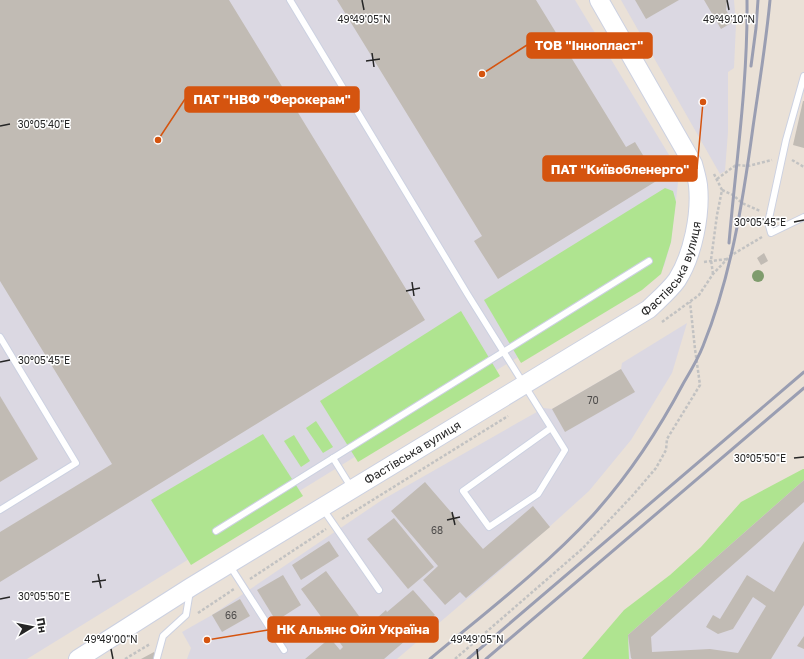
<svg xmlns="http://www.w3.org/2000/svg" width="804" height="659" font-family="'Golos Text',sans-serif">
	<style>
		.industrial { fill: #dbd8e2 }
		.green { fill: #afe490 }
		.building { fill: #c1bbb4 }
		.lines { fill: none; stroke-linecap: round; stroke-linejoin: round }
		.lane-casing { stroke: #ccd1e1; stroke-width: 8 }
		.secondary-casing { stroke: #ccd1e1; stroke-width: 20 }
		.path { stroke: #c2c2c2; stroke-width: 2.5; stroke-dasharray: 3 2; stroke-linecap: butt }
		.lane { stroke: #fff; stroke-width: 6 }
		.secondary { stroke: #fff; stroke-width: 18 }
		.rail { stroke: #9a9eb2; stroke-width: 3 }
		.tree { fill: #7f9c6d }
		.ticks { fill: none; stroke: #262626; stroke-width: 1.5 }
		.labels { text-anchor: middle; stroke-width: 3; stroke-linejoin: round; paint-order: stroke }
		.number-label { font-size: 10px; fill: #4d4b4a }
		.street-label { font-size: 12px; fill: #262626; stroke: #fff }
		.ticks-label { font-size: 10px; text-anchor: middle; fill: #262626; stroke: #fff; stroke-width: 3; stroke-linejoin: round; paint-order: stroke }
		.leader { fill: none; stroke: #d5540f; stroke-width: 1.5 }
		.callout-dot { fill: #d5540f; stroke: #fff; stroke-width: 1.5 }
		.callout { fill: #d5540f; stroke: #d5540f; stroke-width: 1.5 }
		.callout-label { font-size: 13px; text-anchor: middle; font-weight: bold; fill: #fff }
	</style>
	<rect width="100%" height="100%" fill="#eae1d7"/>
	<g class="industrial">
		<path d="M 0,0 L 575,0 L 677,168 L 679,174 L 671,242 L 664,266 L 651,276 L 353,458 L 27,659 L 0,659 Z"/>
		<path d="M 621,0 L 734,0 L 736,24 L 734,68 L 728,72 L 728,132 L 725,171 L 720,174 Z"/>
		<path d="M 687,323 L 672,373 L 631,440 L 589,491 L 516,557 L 397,659 L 187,659 L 191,648 L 182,632 L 212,615 L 382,500 L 535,413 L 544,408 L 552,409 L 621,369 L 622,363 Z"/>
		<path d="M 804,480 L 804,659 L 629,659 L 628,635 Z"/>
	</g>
	<g class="green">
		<path d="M 665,188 L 673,191 L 676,202 L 671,242 L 661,274 L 642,290 L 521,363 L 484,300 Z"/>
		<path d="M 461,311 L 500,376 L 358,462 L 320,401 Z"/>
		<path d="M 316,421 L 333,447 L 323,453 L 306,428 Z"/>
		<path d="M 263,434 L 303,496 L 191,565 L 151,500 Z"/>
		<path d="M 294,435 L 310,461 L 301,467 L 284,441 Z"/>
		<path d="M 803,469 L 804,469 L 804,480 L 628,635 L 629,659 L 582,659 L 624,610 L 670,575 L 701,547 L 741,502 Z"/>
	</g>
	<g class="building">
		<path d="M 0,0 L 229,0 L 425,320 L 0,582 L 0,532 L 112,464 L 0,281 Z"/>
		<path d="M 337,0 L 536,0 L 626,147 L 635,142 L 658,180 L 498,279 L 474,241 L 482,236 Z"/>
		<path d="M 635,0 L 679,0 L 646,19 Z"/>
		<path d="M 704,0 L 727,0 L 726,10 L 733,22 L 721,29 Z"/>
		<path d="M 803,101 L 804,101 L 804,148 L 793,145 Z"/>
		<path d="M 764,253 L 768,261 L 761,265 L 757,258 Z"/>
		<path d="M 621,369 L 635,392 L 565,432 L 552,409 Z"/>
		<path d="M 0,396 L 38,459 L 0,482 Z"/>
		<path d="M 804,480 L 804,502 L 651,637 L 652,652 L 710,649 L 738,653 L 766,606 L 753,597 L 733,629 L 718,634 L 706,627 L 713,615 L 720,619 L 747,575 L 774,592 L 804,541 L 804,605 L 771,659 L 632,659 L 631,658 L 628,635 Z"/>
		<path d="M 425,482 L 483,549 L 533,506 L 550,527 L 466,598 L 460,592 L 445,605 L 423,580 L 438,566 L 391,511 Z"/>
		<path d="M 394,518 L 434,567 L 408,589 L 367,539 Z"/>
		<path d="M 329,541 L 339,556 L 301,580 L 292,565 Z"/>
		<path d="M 326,571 L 367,627 L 386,610 L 387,612 L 413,590 L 435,615 L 384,659 L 305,659 L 330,638 L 340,650 L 343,647 L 301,589 Z"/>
		<path d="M 283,575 L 301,605 L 276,621 L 257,590 Z"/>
		<path d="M 240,599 L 250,616 L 222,632 L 212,615 Z"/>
		<path d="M 804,636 L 804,649 L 797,646 Z"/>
		<path d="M 154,652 L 158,659 L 141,659 Z"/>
	</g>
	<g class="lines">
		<g class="lane-casing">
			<g id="lane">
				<path d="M 290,0 L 468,295 L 565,450 L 538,494 L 489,527 L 463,491 L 551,428"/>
				<path d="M 804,76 L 786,140 L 770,214 L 768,222 L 771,233 L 804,217"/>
				<path d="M 0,337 L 76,463 L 0,510"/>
				<path d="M 333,458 L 351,487"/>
				<path d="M 323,509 L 379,590"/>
				<path d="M 216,531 L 649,261"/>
				<path d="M 230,566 L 284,650"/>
				<path d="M 157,658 L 163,636 L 186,615 L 190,591"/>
			</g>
		</g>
		<g class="secondary-casing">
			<g id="secondary">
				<path id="s1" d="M 78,659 L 191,587 L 649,309 C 658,300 669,291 677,280 C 693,255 701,214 698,185 C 697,178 695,171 693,164 L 599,0"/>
			</g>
		</g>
		<g class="path">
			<path d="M 792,160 L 804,167"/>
			<path d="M 717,179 L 736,165 L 748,166 L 772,160"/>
			<path d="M 722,190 L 733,195 L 742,203 L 760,211"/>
			<path d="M 704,262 L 727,259"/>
			<path d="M 713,274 L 711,260 L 717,215 L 722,190 L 714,174"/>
			<path d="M 662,322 L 699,295 L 713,274 L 730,256 L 762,237"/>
			<path d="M 342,519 L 508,416"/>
			<path d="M 250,579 L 326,529"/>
			<path d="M 198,613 L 234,589"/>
			<path d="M 125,659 L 150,644"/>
			<path d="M 455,659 L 582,549 L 633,495 L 656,468 L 666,450 L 667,439 L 700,385 L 695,349 L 690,302"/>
		</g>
		<use href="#lane" class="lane"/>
		<use href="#secondary" class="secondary"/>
		<g class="rail">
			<path d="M 751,66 L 756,28 L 758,0"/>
			<path d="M 729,243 C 736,162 748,82 747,0"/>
			<path d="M 430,659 C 485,613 544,568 593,515 C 628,476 658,431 683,384 C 690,372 698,359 703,346 C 731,277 743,201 753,127 C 759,85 766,43 770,0"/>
			<path d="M 468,659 L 804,372"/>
			<path d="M 486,659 L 804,388"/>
		</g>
	</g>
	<circle class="tree" cx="758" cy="276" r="6"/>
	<path class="ticks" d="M 362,0 L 364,10M 727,0 L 729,10M 372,53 L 374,67M 366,61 L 380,59M 0,126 L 10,124M 794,222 L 804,220M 412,282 L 414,296M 406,291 L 420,288M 0,362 L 10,360M 794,458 L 804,457M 452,512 L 455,525M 447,520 L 460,517M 98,574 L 101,588M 92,582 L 106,580M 0,599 L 10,597M 111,649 L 113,659M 477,649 L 478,659"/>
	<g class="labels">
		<g class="number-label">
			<text x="593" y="404">70</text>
			<text x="437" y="534">68</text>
			<text x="231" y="619">66</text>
		</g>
		<g class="street-label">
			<text dy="4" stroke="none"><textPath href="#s1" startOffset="717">Фастівська вулиця</textPath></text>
			<text dy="4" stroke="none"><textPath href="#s1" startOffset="393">Фастівська вулиця</textPath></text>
		</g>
	</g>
	<g class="ticks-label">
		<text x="364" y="23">49°49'05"N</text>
		<text x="729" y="23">49°49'10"N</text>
		<text x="44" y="128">30°05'40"E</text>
		<text x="760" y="226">30°05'45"E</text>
		<text x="44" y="364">30°05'45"E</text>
		<text x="760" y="462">30°05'50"E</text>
		<text x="44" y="600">30°05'50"E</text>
		<text x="111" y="643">49°49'00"N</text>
		<text x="477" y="643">49°49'05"N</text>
	</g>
	<path class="leader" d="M482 74L527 45M158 140L185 99M703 102L697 169M207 640L268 630"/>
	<g class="callout-dot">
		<circle cx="482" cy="74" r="4"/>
		<circle cx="158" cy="140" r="4"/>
		<circle cx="703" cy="102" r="4"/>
		<circle cx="207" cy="640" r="4"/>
	</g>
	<g class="callout">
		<rect x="527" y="33" width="125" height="25" rx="4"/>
		<rect x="185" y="87" width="174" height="25" rx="4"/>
		<rect x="543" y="156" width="154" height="25" rx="4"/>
		<rect x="268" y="617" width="170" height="25" rx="4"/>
	</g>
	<g class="callout-label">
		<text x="589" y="50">ТОВ "Іннопласт"</text>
		<text x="272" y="104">ПАТ "НВФ "Ферокерам"</text>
		<text x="620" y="174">ПАТ "Київобленерго"</text>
		<text x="353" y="634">НК Альянс Ойл Україна</text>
	</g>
	<g transform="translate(32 627) rotate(80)" stroke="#ffffff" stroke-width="3" paint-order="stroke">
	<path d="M0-3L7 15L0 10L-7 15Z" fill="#262626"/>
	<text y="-6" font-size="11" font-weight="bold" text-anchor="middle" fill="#262626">Пн</text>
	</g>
</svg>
